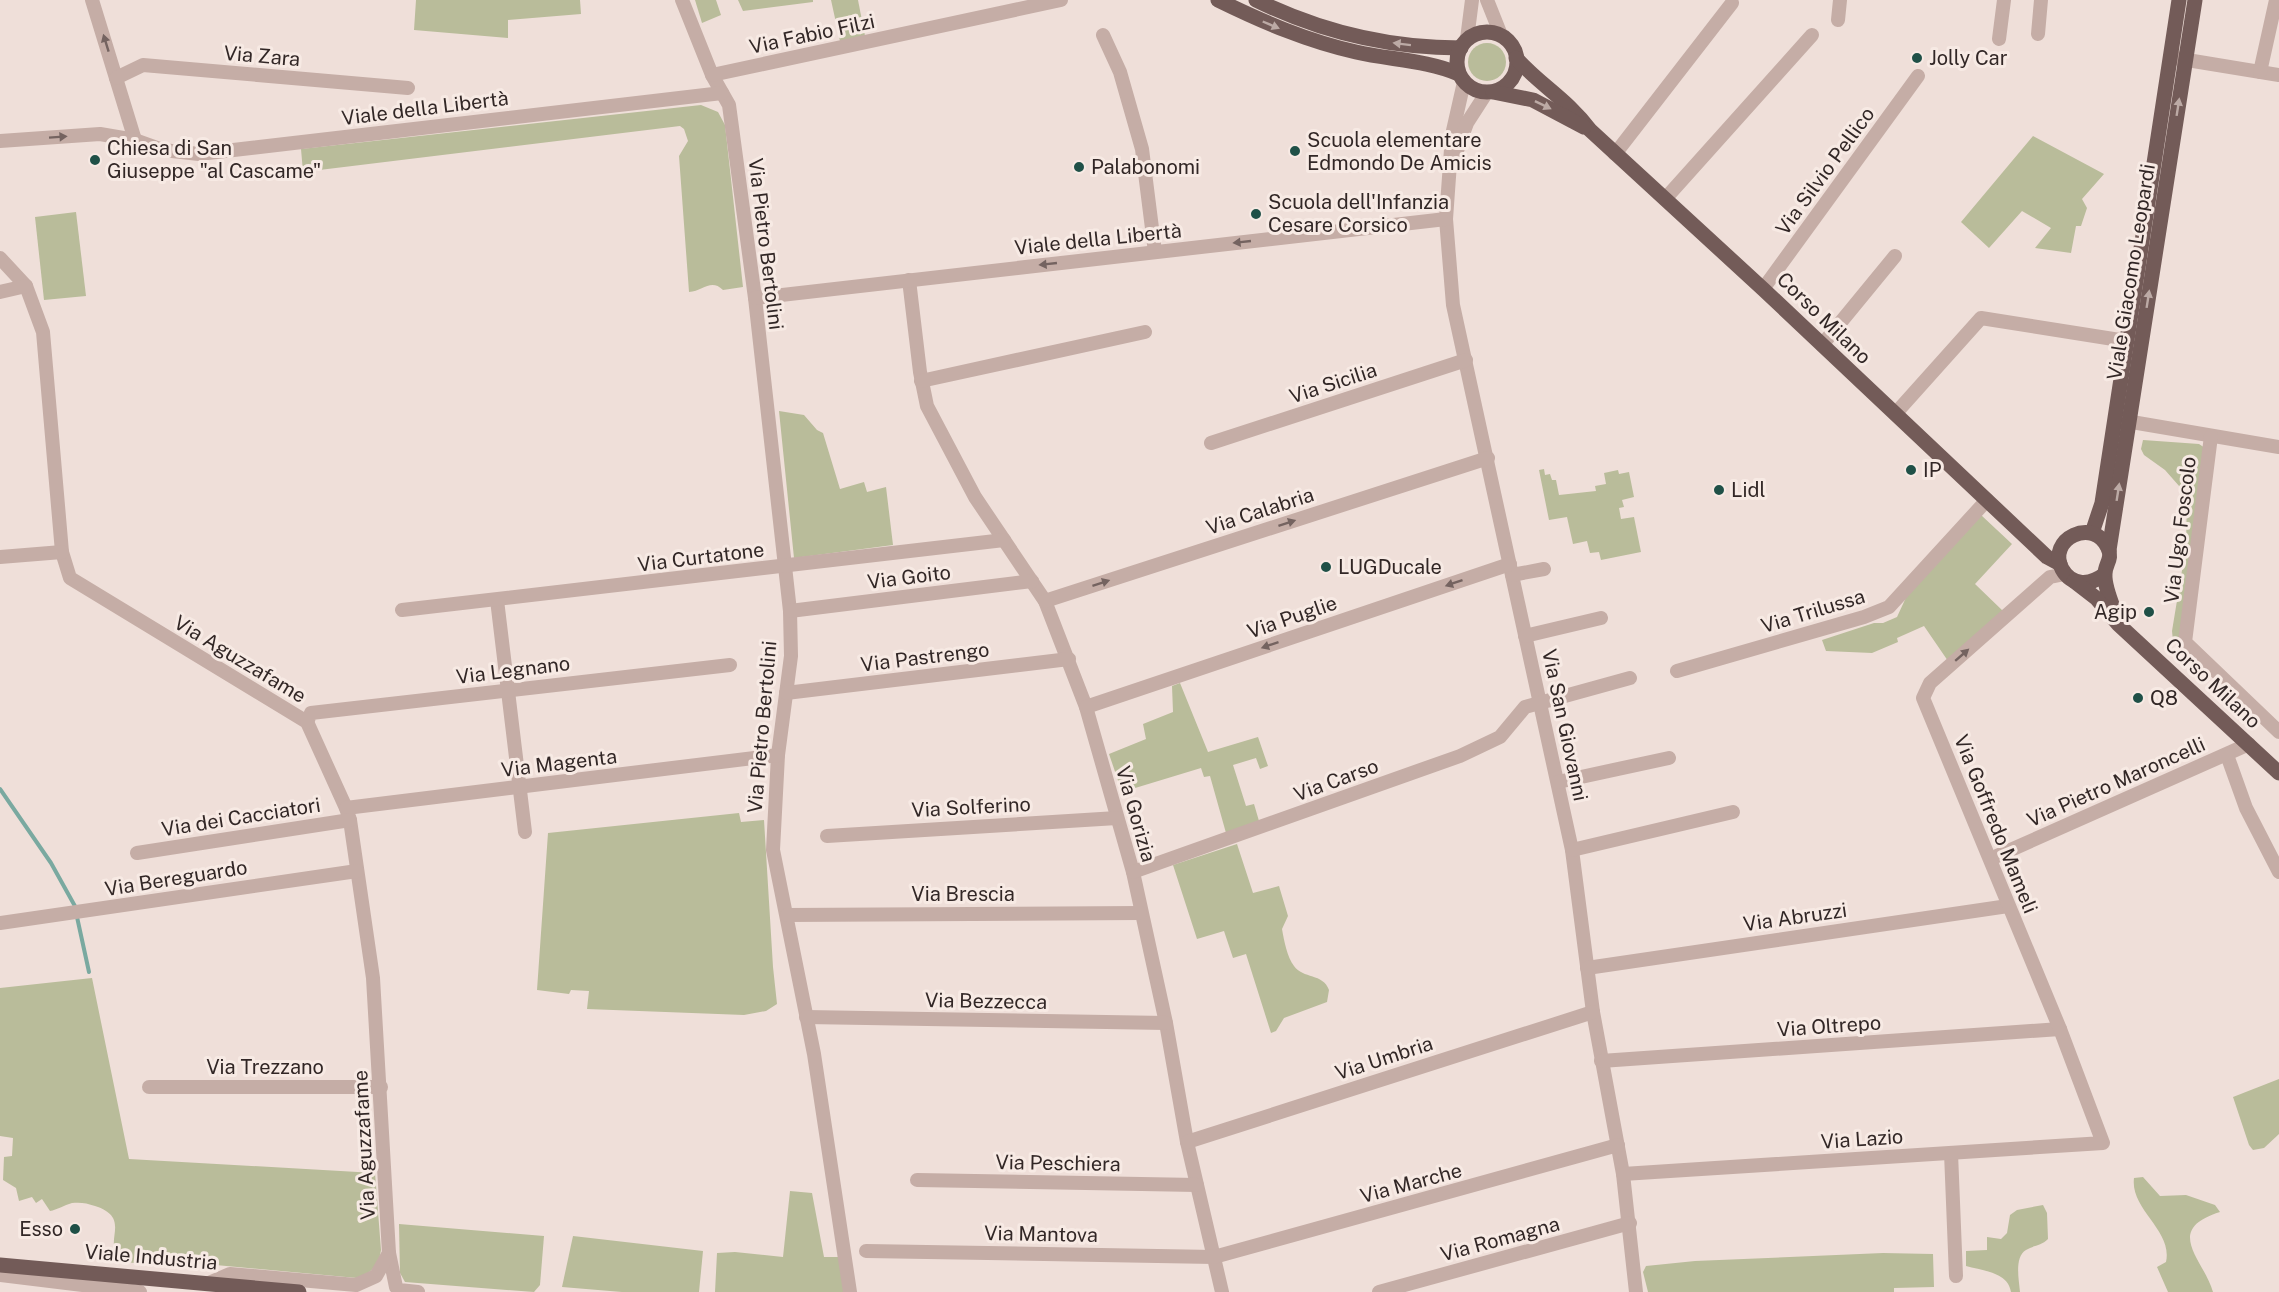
<svg xmlns="http://www.w3.org/2000/svg" width="2279" height="1292" font-family="'Public Sans',sans-serif">
	<style>
		.green { fill: #b9bc9a }
		.lines { fill: none; stroke-linecap: round; stroke-linejoin: round }
		.stream { stroke: #7aa9a0; stroke-width: 4 }
		.minor { stroke: #c5ada6; stroke-width: 14 }
		.major { stroke: #735b58; stroke-width: 15 }
		.oneway { fill: #bcaaa5 }
		.oneway2 { fill: #746360 }
		.poi-dot { fill: #1f5047; stroke: #f7eae4; stroke-width: 2 }
		.labels { text-anchor: middle; stroke-width: 6; stroke-linejoin: round; paint-order: stroke }
		.street-label { font-size: 20px; fill: #322726; stroke: #f7eae4 }
		.poi-label { font-size: 20px; fill: #322726; stroke: #f7eae4; text-anchor: start }
	</style>
	<rect width="100%" height="100%" fill="#efdfd9"/>
	<g class="green">
		<path d="M 416,0 L 580,0 L 581,14 L 508,20 L 508,38 L 414,30 Z"/>
		<path d="M 695,0 L 716,0 L 721,15 L 702,23 Z"/>
		<path d="M 738,0 L 813,0 L 813,2 L 743,11 Z"/>
		<path d="M 831,0 L 858,0 L 865,36 L 840,41 Z"/>
		<circle cx="1487" cy="62" r="19"/>
		<path d="M 701,105 L 718,112 L 725,125 L 743,287 L 723,290 C 711,278 703,291 689,292 L 679,156 L 688,141 L 684,129 L 680,126 L 303,172 L 301,149 Z"/>
		<path d="M 2033,136 L 2104,174 L 2082,199 L 2087,208 L 2081,226 L 2076,226 L 2071,253 L 2035,248 L 2051,228 L 2022,211 L 1989,248 L 1961,222 Z"/>
		<path d="M 76,212 L 86,296 L 44,300 L 35,217 Z"/>
		<path d="M 779,411 L 804,415 L 817,430 L 823,433 L 840,489 L 864,482 L 867,492 L 886,487 L 893,545 L 794,558 Z"/>
		<path d="M 2143,440 L 2199,444 L 2205,448 L 2180,640 L 2173,641 L 2172,631 L 2186,546 L 2187,495 L 2165,470 L 2144,455 L 2141,449 Z"/>
		<path d="M 1544,469 L 1545,475 L 1550,474 L 1552,480 L 1556,480 L 1559,495 L 1596,491 L 1595,486 L 1606,484 L 1604,473 L 1618,470 L 1619,474 L 1629,472 L 1634,497 L 1622,500 L 1624,507 L 1619,508 L 1621,519 L 1634,517 L 1641,552 L 1601,560 L 1599,552 L 1590,553 L 1587,541 L 1573,544 L 1567,517 L 1549,520 L 1539,470 Z"/>
		<path d="M 1981,515 L 2012,544 L 1975,584 L 2003,611 L 1948,661 L 1924,626 L 1897,638 L 1898,642 L 1872,653 L 1826,651 L 1822,640 L 1874,623 L 1883,623 L 1897,617 L 1909,591 Z"/>
		<path d="M 1180,683 L 1208,752 L 1258,737 L 1268,766 L 1260,769 L 1256,758 L 1233,765 L 1246,806 L 1254,804 L 1259,821 L 1226,833 L 1210,776 L 1204,777 L 1201,768 L 1122,792 L 1109,754 L 1146,739 L 1143,724 L 1173,712 L 1172,686 Z"/>
		<path d="M 739,813 L 741,822 L 764,820 L 773,967 L 777,1004 L 766,1011 L 744,1015 L 587,1009 L 589,991 L 571,990 L 569,994 L 537,990 L 548,833 Z"/>
		<path d="M 1237,844 L 1253,893 L 1279,886 L 1288,916 L 1282,929 C 1284,940 1287,957 1294,966 C 1303,979 1323,973 1329,990 L 1327,1002 L 1284,1018 L 1276,1031 L 1271,1033 L 1246,954 L 1233,958 L 1224,931 L 1197,939 L 1173,865 Z"/>
		<path d="M 92,978 L 129,1159 L 375,1173 L 381,1250 C 379,1265 371,1274 357,1278 L 194,1263 C 178,1265 132,1268 120,1258 C 102,1242 133,1218 95,1206 C 87,1203 80,1202 72,1203 C 64,1205 57,1210 50,1211 L 42,1199 L 36,1203 L 32,1197 L 19,1201 L 16,1188 L 3,1180 L 4,1157 L 12,1156 L 13,1138 L 0,1136 L 0,988 Z"/>
		<path d="M 2279,1079 L 2279,1134 L 2264,1148 L 2253,1150 L 2249,1145 L 2233,1097 Z"/>
		<path d="M 2143,1177 L 2160,1196 L 2186,1195 L 2215,1205 L 2220,1212 C 2163,1230 2203,1258 2213,1292 L 2168,1292 L 2157,1267 L 2166,1262 C 2173,1230 2130,1210 2134,1178 Z"/>
		<path d="M 790,1191 L 812,1193 L 824,1257 L 842,1257 L 847,1292 L 715,1292 L 717,1253 L 735,1252 L 783,1257 Z"/>
		<path d="M 2043,1205 L 2047,1213 L 2048,1239 C 2041,1246 2034,1245 2026,1250 C 2014,1257 2019,1280 2020,1292 L 2011,1292 C 2008,1272 1983,1271 1966,1266 L 1966,1251 L 1987,1250 L 1987,1237 L 2001,1239 L 2007,1233 L 2010,1215 L 2017,1210 Z"/>
		<path d="M 399,1224 L 544,1236 L 540,1285 L 534,1292 L 405,1282 L 400,1273 Z"/>
		<path d="M 573,1236 L 703,1251 L 699,1292 L 622,1292 L 562,1287 Z"/>
		<path d="M 1883,1253 L 1933,1254 L 1934,1287 L 1894,1288 L 1894,1292 L 1648,1292 L 1643,1272 L 1646,1266 L 1695,1261 Z"/>
	</g>
	<g class="lines">
		<g class="stream">
			<path d="M 0,789 L 51,863 L 76,908"/>
			<path d="M 77,917 L 89,972"/>
		</g>
		<g class="minor">
			<path d="M 92,0 L 135,140"/>
			<path d="M 682,0 L 712,75 L 729,105 L 755,298 L 790,611 L 791,656 L 778,755 L 773,850 L 814,1054 L 850,1292"/>
			<path d="M 1487,0 L 1501,35"/>
			<path d="M 1838,20 L 1840,0"/>
			<path d="M 2038,34 L 2041,0"/>
			<path d="M 1103,35 L 1120,72 L 1142,149 L 1155,252"/>
			<path d="M 1467,39 L 1472,0"/>
			<path d="M 1999,39 L 2004,0"/>
			<path d="M 2175,58 L 2279,75"/>
			<path d="M 2260,72 L 2276,0"/>
			<path d="M 712,75 L 1061,0"/>
			<path d="M 116,78 L 143,65 L 408,88"/>
			<path d="M 1464,82 L 1452,135 L 1446,219 L 1453,305 L 1572,850 L 1593,1012 L 1623,1174 L 1636,1292"/>
			<path d="M 0,141 L 100,134 L 135,140 L 163,150 L 199,154 L 722,93"/>
			<path d="M 1615,154 L 1732,3"/>
			<path d="M 1455,156 L 1467,123 L 1487,92"/>
			<path d="M 1665,199 L 1812,35"/>
			<path d="M 0,258 L 26,286 L 43,332 L 62,552 L 70,578 L 307,722 L 346,808 L 350,820 L 373,978 L 389,1253 L 396,1287 L 399,1290 L 418,1292"/>
			<path d="M 909,280 L 920,372 L 927,406 L 975,497 L 1045,601 L 1086,707 L 1133,872 L 1166,1023 L 1187,1142 L 1222,1292"/>
			<path d="M 1763,289 L 1918,76"/>
			<path d="M 0,292 L 26,286"/>
			<path d="M 755,298 L 1446,219"/>
			<path d="M 1822,345 L 1895,256"/>
			<path d="M 921,381 L 1145,332"/>
			<path d="M 1895,414 L 1981,318 L 2126,341"/>
			<path d="M 2120,420 L 2279,447"/>
			<path d="M 2211,436 L 2185,642 L 2279,732"/>
			<path d="M 1211,443 L 1466,360"/>
			<path d="M 0,557 L 62,552"/>
			<path d="M 1512,575 L 1544,569"/>
			<path d="M 497,600 L 525,832"/>
			<path d="M 1045,601 L 1488,458"/>
			<path d="M 402,610 L 1004,540"/>
			<path d="M 790,611 L 1032,581"/>
			<path d="M 1525,636 L 1601,618"/>
			<path d="M 1677,671 L 1864,617 L 1889,607 L 1987,500"/>
			<path d="M 786,693 L 1069,659"/>
			<path d="M 1086,707 L 1510,564"/>
			<path d="M 307,722 L 311,713 L 730,665"/>
			<path d="M 2227,755 L 2246,808 L 2279,872"/>
			<path d="M 1558,782 L 1669,758"/>
			<path d="M 346,808 L 778,755"/>
			<path d="M 827,836 L 1117,818"/>
			<path d="M 1572,850 L 1733,812"/>
			<path d="M 137,853 L 350,820"/>
			<path d="M 1997,856 L 2249,744"/>
			<path d="M 1133,872 L 1460,756 L 1500,737 L 1525,707 L 1630,678"/>
			<path d="M 787,915 L 1140,913"/>
			<path d="M 0,923 L 357,871"/>
			<path d="M 1587,968 L 2008,906"/>
			<path d="M 806,1017 L 1166,1023"/>
			<path d="M 1601,1061 L 2060,1029"/>
			<path d="M 149,1087 L 381,1087"/>
			<path d="M 1187,1142 L 1593,1012"/>
			<path d="M 1951,1153 L 1956,1276"/>
			<path d="M 1623,1174 L 2103,1143 L 2060,1029 L 1923,698 L 1930,683 L 2050,577 L 2065,574"/>
			<path d="M 917,1180 L 1197,1185"/>
			<path d="M 866,1251 L 1214,1257 L 1618,1145"/>
			<path d="M 0,1275 L 140,1292"/>
			<path d="M 209,1283 L 230,1274 L 356,1285 L 376,1276 L 389,1253"/>
			<path d="M 1379,1292 L 1630,1223"/>
		</g>
		<g class="major">
			<path d="M 1218,0 C 1263,22 1307,41 1356,52 C 1391,60 1426,60 1459,74"/>
			<path d="M 1256,0 C 1319,31 1390,48 1461,48"/>
			<circle cx="1487" cy="62" r="30"/>
			<path d="M 1516,58 C 1540,85 1567,99 1590,130 L 1763,289 L 2047,557 L 2060,564"/>
			<path d="M 1493,92 L 1533,100 L 1584,127"/>
			<path d="M 2092,533 L 2102,503 L 2179,0"/>
			<path d="M 2109,550 L 2195,0"/>
			<path d="M 2105,574 C 2091,585 2072,587 2062,569 C 2046,539 2094,516 2108,548 C 2113,559 2105,564 2105,574 C 2104,587 2113,606 2117,618"/>
			<path d="M 2074,581 L 2096,598 L 2118,624 L 2279,773"/>
			<path d="M 0,1265 L 299,1292"/>
		</g>
	</g>
	<defs><path id="oneway-solid" d="M-6-.8H1V-3.2L6.5 0L1 3.2V.8H-6Z" transform="scale(1.5)"/></defs>
	<g class="oneway">
		<use href="#oneway-solid" transform="translate(1271 25) rotate(23)"/>
		<use href="#oneway-solid" transform="translate(1402 44) rotate(-173)"/>
		<use href="#oneway-solid" transform="translate(1543 105) rotate(26)"/>
		<use href="#oneway-solid" transform="translate(2178 107) rotate(-81)"/>
		<use href="#oneway-solid" transform="translate(2148 299) rotate(-81)"/>
		<use href="#oneway-solid" transform="translate(2118 492) rotate(-81)"/>
	</g>
	<g class="oneway2">
		<use href="#oneway-solid" transform="translate(106 43) rotate(-107)"/>
		<use href="#oneway-solid" transform="translate(58 137) rotate(-4)"/>
		<use href="#oneway-solid" transform="translate(1242 242) rotate(174)"/>
		<use href="#oneway-solid" transform="translate(1048 264) rotate(174)"/>
		<use href="#oneway-solid" transform="translate(1287 523) rotate(-18)"/>
		<use href="#oneway-solid" transform="translate(1101 583) rotate(-18)"/>
		<use href="#oneway-solid" transform="translate(1454 583) rotate(161)"/>
		<use href="#oneway-solid" transform="translate(1270 645) rotate(161)"/>
		<use href="#oneway-solid" transform="translate(1962 655) rotate(-41)"/>
	</g>
	<g class="poi-dot">
		<circle cx="1917" cy="58" r="6"/>
		<circle cx="1295" cy="151" r="6"/>
		<circle cx="95" cy="160" r="6"/>
		<circle cx="1079" cy="167" r="6"/>
		<circle cx="1256" cy="214" r="6"/>
		<circle cx="1911" cy="470" r="6"/>
		<circle cx="1719" cy="490" r="6"/>
		<circle cx="1326" cy="567" r="6"/>
		<circle cx="2149" cy="612" r="6"/>
		<circle cx="2138" cy="698" r="6"/>
		<circle cx="75" cy="1229" r="6"/>
	</g>
	<g class="labels">
		<g class="street-label">
			<text transform="translate(812 34) rotate(-12)" y="7">Via Fabio Filzi</text>
			<text transform="translate(262 56) rotate(5)" y="7">Via Zara</text>
			<text transform="translate(425 108) rotate(-7)" y="7">Viale della Libertà</text>
			<text transform="translate(1825 171) rotate(-54)" y="7">Via Silvio Pellico</text>
			<text transform="translate(1098 239) rotate(-6)" y="7">Viale della Libertà</text>
			<text transform="translate(766 244) rotate(83)" y="7">Via Pietro Bertolini</text>
			<text transform="translate(2131 272) rotate(-81)" y="7">Viale Giacomo Leopardi</text>
			<text transform="translate(1824 318) rotate(44)" y="7">Corso Milano</text>
			<text transform="translate(1333 383) rotate(-18)" y="7">Via Sicilia</text>
			<text transform="translate(1260 511) rotate(-18)" y="7">Via Calabria</text>
			<text transform="translate(2180 530) rotate(-83)" y="7">Via Ugo Foscolo</text>
			<text transform="translate(701 557) rotate(-7)" y="7">Via Curtatone</text>
			<text transform="translate(909 577) rotate(-7)" y="7">Via Goito</text>
			<text transform="translate(1813 611) rotate(-17)" y="7">Via Trilussa</text>
			<text transform="translate(1292 617) rotate(-19)" y="7">Via Puglie</text>
			<text transform="translate(925 657) rotate(-7)" y="7">Via Pastrengo</text>
			<text transform="translate(240 659) rotate(31)" y="7">Via Aguzzafame</text>
			<text transform="translate(513 670) rotate(-7)" y="7">Via Legnano</text>
			<text transform="translate(2213 683) rotate(43)" y="7">Corso Milano</text>
			<text transform="translate(1565 725) rotate(78)" y="7">Via San Giovanni</text>
			<text transform="translate(762 727) rotate(-85)" y="7">Via Pietro Bertolini</text>
			<text transform="translate(559 763) rotate(-7)" y="7">Via Magenta</text>
			<text transform="translate(1336 780) rotate(-20)" y="7">Via Carso</text>
			<text transform="translate(2116 782) rotate(-24)" y="7">Via Pietro Maroncelli</text>
			<text transform="translate(971 807) rotate(-3)" y="7">Via Solferino</text>
			<text transform="translate(1136 814) rotate(74)" y="7">Via Gorizia</text>
			<text transform="translate(241 817) rotate(-9)" y="7">Via dei Cacciatori</text>
			<text transform="translate(1996 824) rotate(68)" y="7">Via Goffredo Mameli</text>
			<text transform="translate(176 878) rotate(-9)" y="7">Via Bereguardo</text>
			<text x="963" y="901">Via Brescia</text>
			<text transform="translate(1795 917) rotate(-8)" y="7">Via Abruzzi</text>
			<text transform="translate(986 1001) rotate(1)" y="7">Via Bezzecca</text>
			<text transform="translate(1829 1026) rotate(-4)" y="7">Via Oltrepo</text>
			<text transform="translate(1384 1058) rotate(-18)" y="7">Via Umbria</text>
			<text x="265" y="1074">Via Trezzano</text>
			<text transform="translate(1862 1139) rotate(-4)" y="7">Via Lazio</text>
			<text transform="translate(364 1145) rotate(-93)" y="7">Via Aguzzafame</text>
			<text transform="translate(1058 1163) rotate(1)" y="7">Via Peschiera</text>
			<text transform="translate(1411 1183) rotate(-15)" y="7">Via Marche</text>
			<text transform="translate(1041 1234) rotate(1)" y="7">Via Mantova</text>
			<text transform="translate(1500 1239) rotate(-15)" y="7">Via Romagna</text>
			<text transform="translate(151 1257) rotate(5)" y="7">Viale Industria</text>
		</g>
		<g class="poi-label">
			<text x="1929" y="65">Jolly Car</text>
			<text x="1307" y="147">Scuola elementare<tspan x="1307" dy="23">Edmondo De Amicis</tspan></text>
			<text x="107" y="155">Chiesa di San<tspan x="107" dy="23">Giuseppe "al Cascame"</tspan></text>
			<text x="1091" y="174">Palabonomi</text>
			<text x="1268" y="209">Scuola dell'Infanzia<tspan x="1268" dy="23">Cesare Corsico</tspan></text>
			<text x="1923" y="477">IP</text>
			<text x="1731" y="497">Lidl</text>
			<text x="1338" y="574">LUGDucale</text>
			<text x="2137" y="619" text-anchor="end">Agip</text>
			<text x="2150" y="705">Q8</text>
			<text x="63" y="1236" text-anchor="end">Esso</text>
		</g>
	</g>
</svg>
